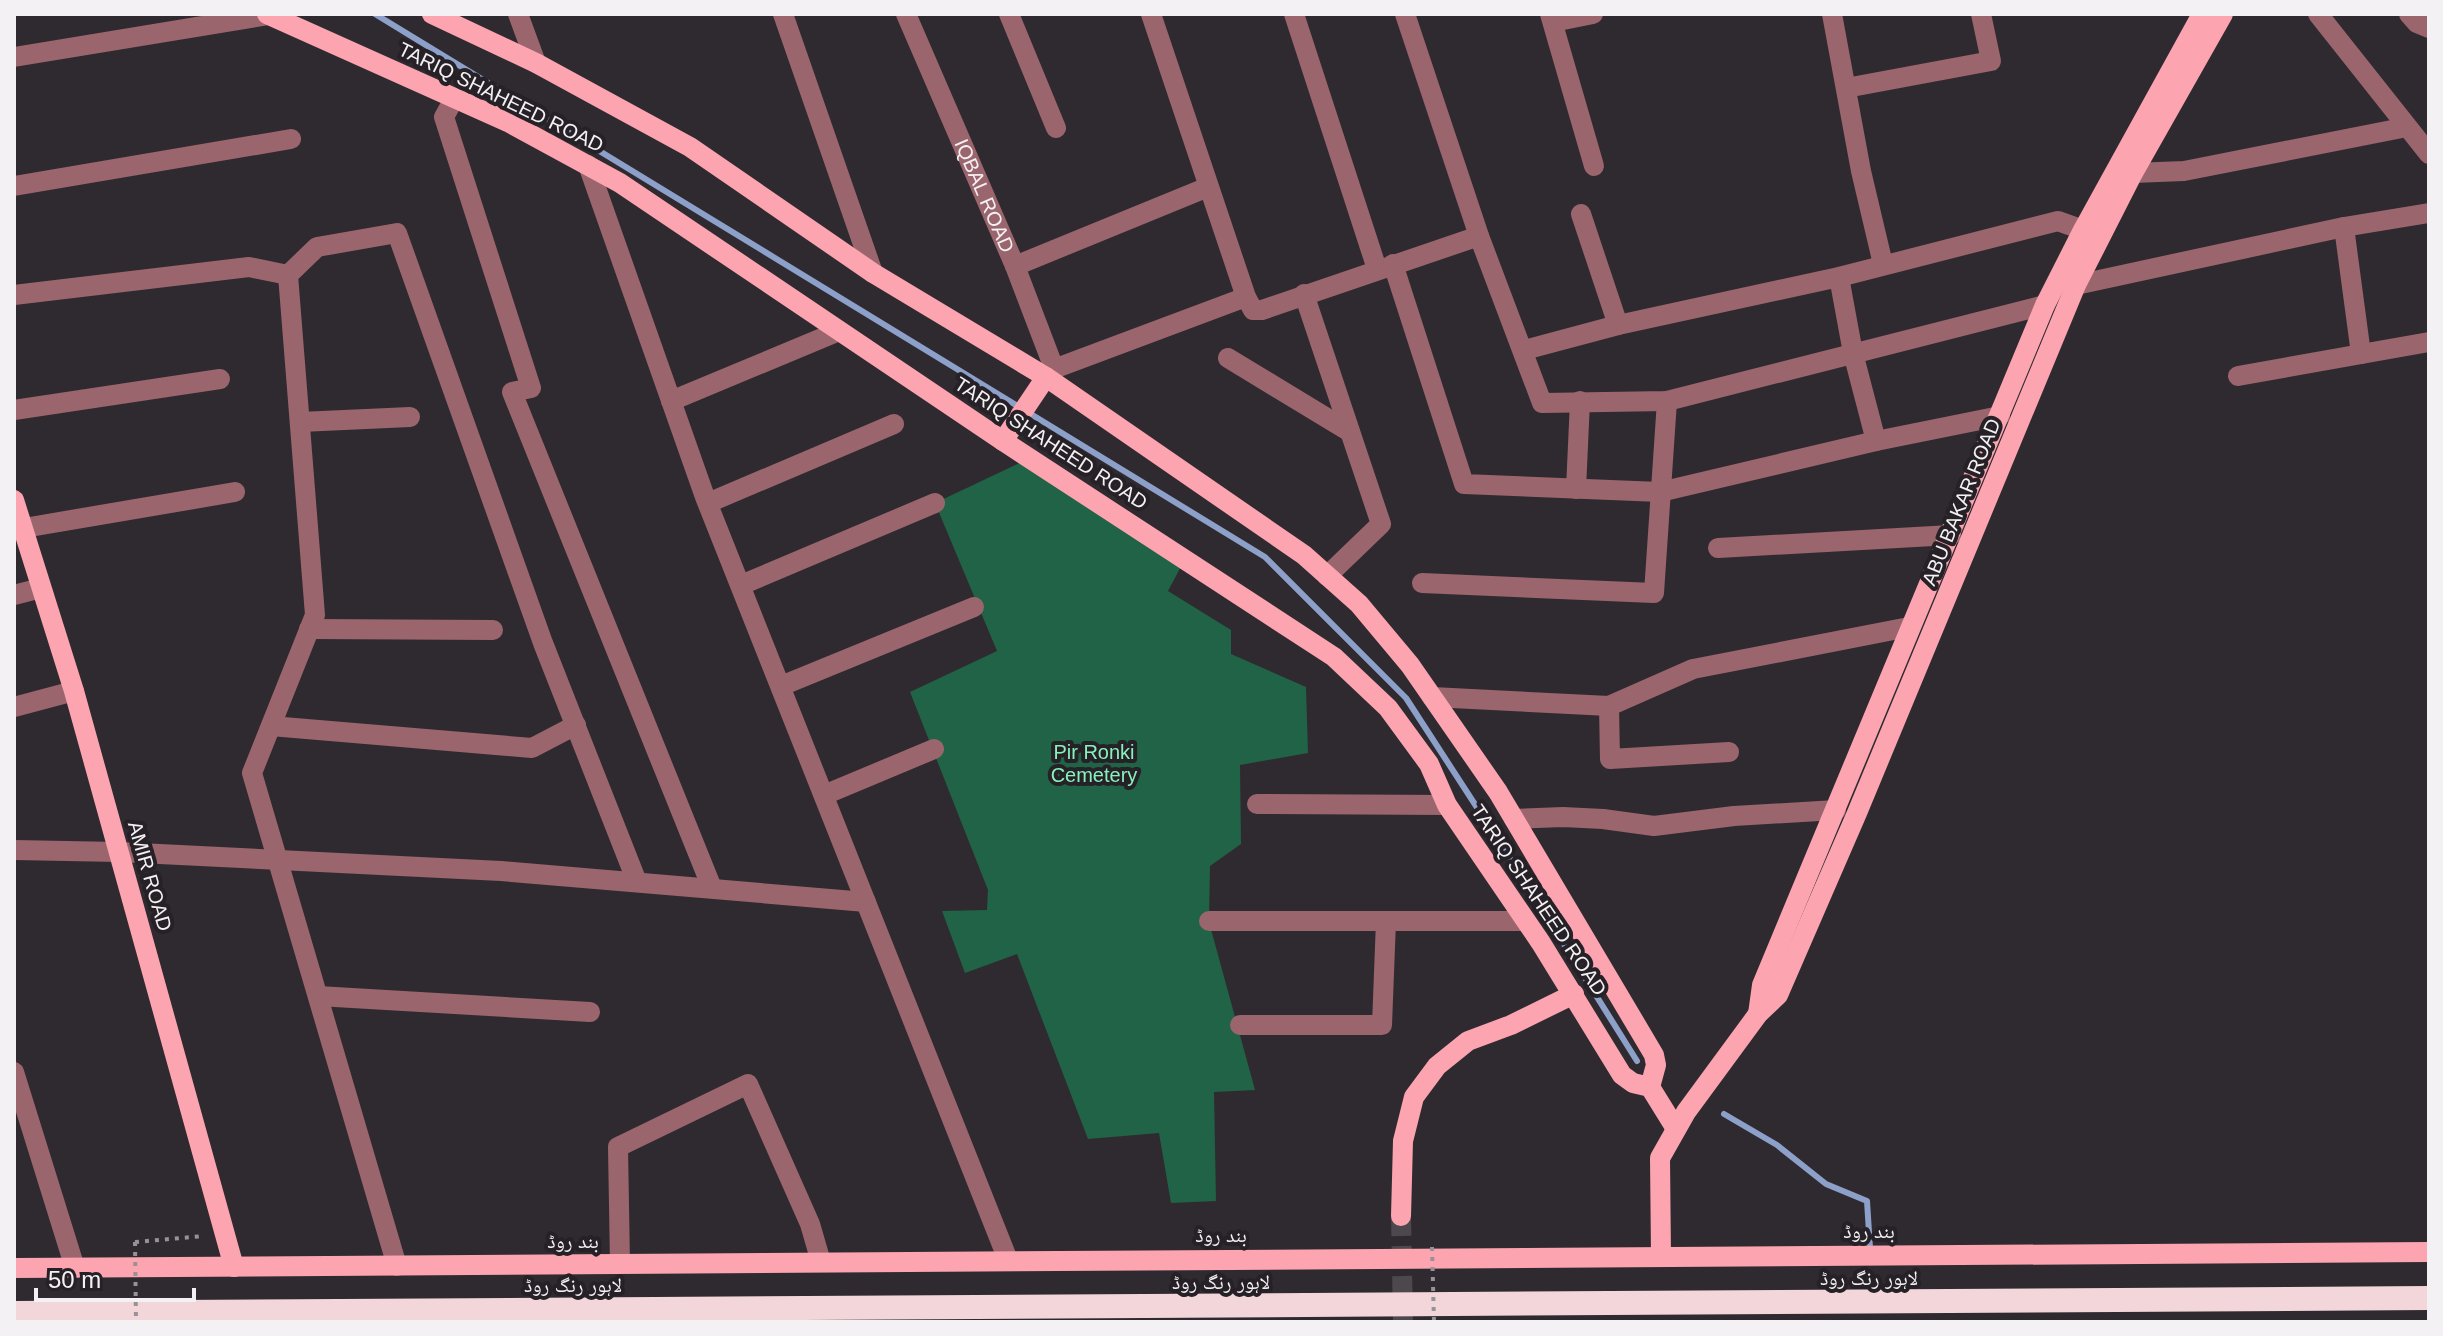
<svg xmlns="http://www.w3.org/2000/svg" width="2443" height="1336" font-family="Helvetica,'Noto Naskh Arabic',sans-serif">
	<style>
		.green { fill: #206346 }
		.lines { fill: none; stroke-linecap: round; stroke-linejoin: round }
		.stream { stroke: #8ca0c9; stroke-width: 6 }
		.major-tunnel { stroke: #4d484d; stroke-width: 20; stroke-dasharray: 20 10; stroke-linecap: butt }
		.path { stroke: #969297; stroke-width: 4; stroke-dasharray: 4 6; stroke-linecap: butt }
		.minor { stroke: #9b656d; stroke-width: 20 }
		.major { stroke: #fca4b0; stroke-width: 20 }
		.highway { stroke: #f2d6d9; stroke-width: 24 }
		.path-bridge { stroke: #969297; stroke-width: 4; stroke-dasharray: 4 6; stroke-linecap: butt }
		.labels { text-anchor: middle; stroke-width: 8; stroke-linejoin: round; paint-order: stroke }
		.street-label { font-size: 20px; fill: #f4f1f4; stroke: #262126 }
		.park-label { font-size: 20px; fill: #86f1bd; stroke: #262126 }
	</style>
	<rect width="100%" height="100%" fill="#2f2a30"/>
	<path class="green" d="M 1030,458 L 1185,559 L 1168,591 L 1231,630 L 1231,654 L 1306,687 L 1308,753 L 1240,765 L 1241,844 L 1210,866 L 1209,922 L 1255,1090 L 1214,1092 L 1216,1201 L 1171,1203 L 1159,1133 L 1088,1139 L 1017,954 L 965,973 L 942,911 L 987,910 L 988,890 L 910,692 L 997,651 L 935,503 Z"/>
	<g class="lines">
		<g class="stream">
			<path d="M 375,14 L 1265,557 L 1406,698 L 1522,877 L 1637,1061"/>
			<path d="M 1724,1114 L 1777,1145 L 1826,1184 L 1867,1201 L 1870,1248"/>
		</g>
		<path class="major-tunnel" d="M 1401,1216 L 1403,1322"/>
		<path class="path" d="M 135,1242 L 204,1236"/>
		<g class="minor">
			<path d="M 518,14 L 536,63"/>
			<path d="M 783,14 L 873,273"/>
			<path id="s1" d="M 906,14 L 1015,266 L 1052,363 L 1051,370 L 1046,377"/>
			<path d="M 1009,14 L 1056,128"/>
			<path d="M 1151,14 L 1246,297 L 1253,310 L 1262,310 L 1479,236"/>
			<path d="M 1294,14 L 1377,269"/>
			<path d="M 1405,14 L 1479,236 L 1542,403 L 1667,401 L 2045,305"/>
			<path d="M 1550,14 L 1594,166"/>
			<path d="M 1832,14 L 1861,171 L 1883,264"/>
			<path d="M 2318,14 L 2429,154"/>
			<path d="M 2409,14 L 2417,23 L 2429,28"/>
			<path d="M 1553,22 L 1593,14"/>
			<path d="M 14,57 L 269,15"/>
			<path d="M 1846,88 L 1991,61 L 1981,14"/>
			<path d="M 454,99 L 444,117 L 531,388 L 512,392 L 712,888"/>
			<path d="M 588,165 L 705,497 L 1008,1260"/>
			<path d="M 2133,173 L 2184,171 L 2407,127"/>
			<path d="M 14,186 L 291,139"/>
			<path d="M 1581,214 L 1618,325"/>
			<path d="M 2344,227 L 2361,354"/>
			<path d="M 1393,264 L 1464,484 L 1660,492 L 1876,441 L 2000,416"/>
			<path d="M 1015,266 L 1208,187"/>
			<path d="M 1839,277 L 1853,353 L 1876,441"/>
			<path d="M 2076,285 L 2344,227 L 2429,213"/>
			<path d="M 1304,294 L 1381,524 L 1327,576"/>
			<path d="M 14,295 L 249,267 L 288,275"/>
			<path d="M 1524,350 L 1618,325 L 1839,277 L 2058,221 L 2097,235"/>
			<path d="M 1228,358 L 1350,432"/>
			<path d="M 1051,370 L 1246,297"/>
			<path d="M 2238,376 L 2429,342"/>
			<path d="M 671,401 L 839,331"/>
			<path d="M 14,410 L 220,379"/>
			<path d="M 300,422 L 410,417"/>
			<path d="M 1576,489 L 1580,401"/>
			<path d="M 708,503 L 894,424"/>
			<path d="M 24,528 L 235,492"/>
			<path d="M 1718,548 L 1951,535"/>
			<path d="M 1422,583 L 1654,593 L 1667,401"/>
			<path d="M 741,585 L 935,503"/>
			<path d="M 14,595 L 41,588"/>
			<path d="M 309,629 L 493,630"/>
			<path d="M 781,686 L 974,607"/>
			<path d="M 1432,697 L 1609,706"/>
			<path d="M 14,707 L 74,691"/>
			<path d="M 271,726 L 532,748 L 576,725"/>
			<path d="M 1729,752 L 1610,759 L 1609,706 L 1693,669 L 1909,627"/>
			<path d="M 824,795 L 934,749"/>
			<path d="M 1257,804 L 1447,805"/>
			<path d="M 1514,819 L 1563,817 L 1603,819 L 1654,826 L 1734,816 L 1836,810"/>
			<path d="M 14,850 L 119,852 L 501,871 L 866,902"/>
			<path d="M 1209,921 L 1525,921"/>
			<path d="M 318,996 L 590,1012"/>
			<path d="M 1240,1025 L 1382,1025 L 1386,921"/>
			<path d="M 14,1072 L 75,1268"/>
			<path d="M 620,1264 L 618,1147 L 748,1084 L 810,1224 L 821,1262"/>
			<path d="M 397,1266 L 252,773 L 315,615 L 288,275 L 317,247 L 397,233 L 543,643 L 637,882"/>
		</g>
		<g class="major">
			<path d="M 267,14 L 508,122 L 620,183 L 1003,441 L 1334,657 L 1388,708 L 1429,764 L 1447,805 L 1541,943 L 1622,1075 L 1633,1083 L 1650,1087 L 1676,1129"/>
			<path d="M 432,14 L 536,63 L 690,147 L 873,273 L 1046,377 L 1304,555 L 1359,604 L 1410,665 L 1498,792 L 1654,1055 L 1656,1065 L 1650,1087"/>
			<path d="M 1003,441 L 1046,377"/>
			<path d="M 14,500 L 74,691 L 234,1267"/>
			<path d="M 1758,1014 L 1762,985 L 2045,305 L 2083,230 L 2202,14"/>
			<path d="M 1401,1216 L 1403,1141 L 1414,1097 L 1437,1066 L 1468,1041 L 1511,1025 L 1574,994"/>
			<path d="M 1661,1256 L 1660,1158 L 1686,1112 L 1758,1014 L 1778,995 L 1857,813 L 2076,285 L 2133,173 L 2223,14"/>
			<path d="M 14,1268 L 2429,1252"/>
		</g>
		<path class="highway" d="M 14,1313 L 2429,1298"/>
		<g class="path-bridge">
			<path d="M 135,1242 L 136,1322"/>
			<path d="M 1432,1247 L 1434,1322"/>
		</g>
	</g>
	<g class="labels">
		<g class="street-label">
			<text transform="translate(501 97) rotate(26)" y="7">TARIQ SHAHEED ROAD</text>
			<text dy="7" stroke="none"><textPath href="#s1" startOffset="198">IQBAL ROAD</textPath></text>
			<text transform="translate(1051 443) rotate(33)" y="7">TARIQ SHAHEED ROAD</text>
			<text transform="translate(1961 502) rotate(-68)" y="7">ABU BAKAR ROAD</text>
			<text transform="translate(150 876) rotate(74)" y="7">AMIR ROAD</text>
			<text transform="translate(1539 900) rotate(56)" y="7">TARIQ SHAHEED ROAD</text>
			<text x="1869" y="1238">بند روڈ</text>
			<text x="1221" y="1242">بند روڈ</text>
			<text x="573" y="1248">بند روڈ</text>
			<text x="1869" y="1285">لاہور رنگ روڈ</text>
			<text x="1221" y="1289">لاہور رنگ روڈ</text>
			<text x="573" y="1292">لاہور رنگ روڈ</text>
		</g>
		<g class="park-label">
			<text x="1094" y="759">Pir Ronki<tspan x="1094" dy="23">Cemetery</tspan></text>
		</g>
	</g>
	<rect width="2443" height="1336" fill="none" stroke="#f4f1f4" stroke-width="32"/>
	<path d="M36 1288v12h158v-12" fill="none" stroke="#f4f1f4" stroke-width="4"/>
	<text x="48" y="1288" font-size="24" fill="#f4f1f4" stroke="#262126" stroke-width="6" paint-order="stroke">50 m</text>
</svg>
